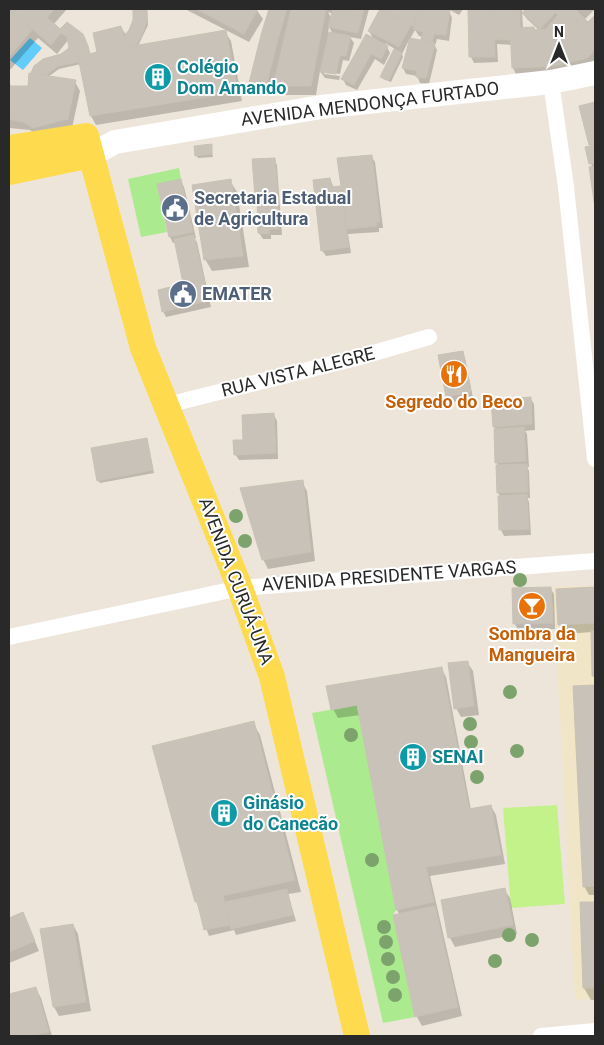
<svg xmlns="http://www.w3.org/2000/svg" width="604" height="1045" font-family="Roboto,sans-serif">
	<style>
		.education { fill: #f1e5c7 }
		.green { fill: #acea90 }
		.pitch { fill: #c3f28b }
		.water { fill: #62ccfa }
		.shadow { fill: #0003; fill-rule: evenodd }
		.building { fill: #c8c2b9; stroke: #c9c2b3 }
		.lines { fill: none; stroke-linecap: round; stroke-linejoin: round }
		.street { stroke: #fff; stroke-width: 16 }
		.secondary { stroke: #fff; stroke-width: 24 }
		.primary { stroke: #fedb4e; stroke-width: 26 }
		.tree { fill: #7da36d }
		.labels { text-anchor: middle; stroke-width: 4; stroke-linejoin: round; paint-order: stroke }
		.culture-label { font-size: 18px; font-weight: bold; fill: #0d838f; stroke: #fff; text-anchor: start }
		.street-label { font-size: 18px; fill: #292929; stroke: #fff }
		.service-label { font-size: 18px; font-weight: bold; fill: #4e5e75; stroke: #fff; text-anchor: start }
		.food-label { font-size: 18px; font-weight: bold; fill: #c56008; stroke: #fff }
	</style>
	<rect width="100%" height="100%" fill="#ede5da"/>
	<path class="education" d="M 595,586 L 595,998 L 575,1000 L 553,587 Z"/>
	<g class="green">
		<path d="M 179,168 L 181,179 L 157,185 L 167,232 L 141,237 L 128,179 Z"/>
		<path d="M 357,705 L 396,910 L 393,915 L 415,1017 L 383,1023 L 312,713 Z"/>
	</g>
	<path class="pitch" d="M 557,805 L 565,904 L 511,908 L 503,808 Z"/>
	<path class="water" d="M 30,38 L 42,48 L 23,70 L 10,60 Z"/>
	<g class="shadow">
		<path d="M 9,9 L 67,9 L 53,25 L 60,31 L 84,38 L 90,55 L 99,53 L 121,27 L 126,35 L 130,31 L 134,21 L 133,9 L 147,9 L 148,25 L 138,46 L 225,32 L 231,41 L 242,101 L 96,125 L 91,116 L 81,64 L 59,69 L 48,77 L 75,82 L 80,91 L 72,128 L 39,137 L 30,130 L 9,128 L 9,80 L 11,87 L 29,87 L 35,66 L 62,55 L 70,48 L 69,39 L 57,54 L 38,38 L 9,71 Z"/>
		<path d="M 185,9 L 256,9 L 263,19 L 249,42 Z"/>
		<path d="M 270,9 L 369,9 L 361,39 L 350,37 L 354,43 L 349,61 L 343,60 L 340,74 L 324,71 L 324,74 L 340,76 L 339,80 L 325,78 L 320,71 L 316,95 L 279,95 L 272,83 L 269,93 L 253,92 L 250,86 ZM 328,12 L 333,14 L 332,19 ZM 329,27 L 333,34 L 328,33 Z"/>
		<path d="M 382,9 L 435,9 L 449,11 L 452,18 L 449,41 L 437,39 L 435,46 L 437,50 L 429,84 L 420,83 L 417,76 L 406,74 L 403,68 L 409,40 L 402,54 L 403,57 L 391,82 L 383,79 L 382,77 L 395,49 L 385,43 L 390,53 L 384,65 L 375,59 L 357,90 L 346,85 L 343,79 L 366,36 L 374,40 L 369,31 ZM 415,30 L 419,36 L 423,37 L 422,42 L 410,39 Z"/>
		<path d="M 448,9 L 463,9 L 459,15 Z"/>
		<path d="M 469,9 L 522,9 L 523,29 L 539,30 L 527,19 L 523,13 L 528,9 L 595,9 L 584,20 L 588,24 L 595,17 L 595,59 L 590,64 L 564,71 L 516,74 L 513,68 L 512,45 L 497,44 L 498,62 L 474,63 L 471,57 Z"/>
		<path d="M 595,103 L 595,200 L 590,168 L 592,167 L 587,148 L 591,147 L 580,107 Z"/>
		<path d="M 211,146 L 213,157 L 198,158 L 196,155 Z"/>
		<path d="M 371,156 L 375,162 L 383,228 L 379,228 L 379,232 L 348,234 L 351,253 L 326,256 L 322,250 L 330,179 L 334,188 L 339,187 L 343,195 Z"/>
		<path d="M 274,159 L 277,165 L 282,235 L 271,235 L 271,239 L 263,239 L 259,233 L 258,200 L 256,195 Z"/>
		<path d="M 181,181 L 184,187 L 196,238 L 194,238 L 197,242 L 211,307 L 166,317 L 163,311 L 184,284 L 176,242 L 173,243 L 170,237 Z"/>
		<path d="M 230,181 L 237,192 L 249,267 L 212,271 L 205,259 Z"/>
		<path d="M 462,352 L 465,358 L 473,398 L 451,402 L 447,396 Z"/>
		<path d="M 530,398 L 534,404 L 535,430 L 525,431 L 527,434 L 529,467 L 527,467 L 529,471 L 530,498 L 527,498 L 529,502 L 531,535 L 504,536 L 501,530 L 499,497 L 501,497 L 498,493 L 499,467 L 496,462 L 496,430 L 494,427 L 493,401 Z"/>
		<path d="M 274,415 L 277,421 L 278,459 L 239,460 L 235,454 L 244,441 Z"/>
		<path d="M 147,440 L 154,473 L 100,483 L 98,480 Z"/>
		<path d="M 302,482 L 307,491 L 315,561 L 268,569 L 263,559 Z"/>
		<path d="M 550,588 L 554,594 L 555,629 L 518,630 L 515,624 Z"/>
		<path d="M 595,589 L 595,679 L 593,676 L 592,632 L 565,634 L 559,624 L 558,590 Z"/>
		<path d="M 467,662 L 473,671 L 479,715 L 461,717 L 456,708 Z"/>
		<path d="M 441,668 L 446,677 L 471,810 L 491,806 L 496,815 L 505,864 L 430,876 L 462,1016 L 422,1026 L 417,1017 L 395,916 L 400,915 L 397,910 L 360,715 L 338,718 L 333,709 Z"/>
		<path d="M 595,686 L 595,895 L 589,895 L 584,886 L 574,687 Z"/>
		<path d="M 253,723 L 260,735 L 301,892 L 288,894 L 296,921 L 236,935 L 234,930 L 209,936 L 196,901 Z"/>
		<path d="M 504,889 L 510,898 L 517,934 L 455,947 L 450,938 L 442,901 Z"/>
		<path d="M 595,903 L 595,1000 L 591,1000 L 584,988 L 582,904 Z"/>
		<path d="M 23,913 L 39,951 L 9,963 L 9,919 Z"/>
		<path d="M 73,925 L 78,934 L 91,1011 L 59,1016 L 54,1007 L 41,930 Z"/>
		<path d="M 36,989 L 41,998 L 52,1036 L 9,1036 L 9,995 Z"/>
	</g>
	<g class="building">
		<path d="M 9,9 L 32,30 L 9,57 Z"/>
		<path d="M 9,9 L 54,9 L 47,18 L 63,31 L 51,45 Z"/>
		<path d="M 133,9 L 147,9 L 147,21 L 142,35 L 136,45 L 127,47 L 124,36 L 129,30 L 133,20 Z"/>
		<path d="M 196,9 L 258,9 L 244,34 Z"/>
		<path d="M 269,9 L 287,9 L 278,39 L 261,35 Z"/>
		<path d="M 291,9 L 326,9 L 311,86 L 273,86 Z"/>
		<path d="M 331,9 L 364,9 L 362,16 Z"/>
		<path d="M 333,9 L 362,16 L 358,33 L 328,27 Z"/>
		<path d="M 380,9 L 411,25 L 399,47 L 368,31 Z"/>
		<path d="M 380,9 L 418,9 L 414,27 L 411,25 Z"/>
		<path d="M 418,9 L 450,10 L 446,35 L 434,34 L 432,42 L 421,40 L 423,32 L 414,30 Z"/>
		<path d="M 468,9 L 494,9 L 495,57 L 469,57 Z"/>
		<path d="M 494,9 L 520,9 L 520,28 L 510,28 L 511,40 L 494,39 Z"/>
		<path d="M 526,9 L 559,9 L 540,29 L 522,13 Z"/>
		<path d="M 559,9 L 575,9 L 590,24 L 578,35 L 555,12 Z"/>
		<path d="M 558,15 L 578,35 L 571,42 L 556,30 L 556,28 L 546,29 Z"/>
		<path d="M 595,15 L 595,29 L 588,22 Z"/>
		<path d="M 67,22 L 83,34 L 88,46 L 90,54 L 78,57 L 79,62 L 58,66 L 45,76 L 31,73 L 34,66 L 43,59 L 61,54 L 69,48 L 67,37 L 61,33 L 63,31 L 60,29 Z"/>
		<path d="M 590,24 L 595,29 L 595,50 L 587,58 L 571,42 Z"/>
		<path d="M 121,26 L 127,47 L 226,30 L 238,92 L 90,116 L 78,57 L 97,52 L 93,33 Z"/>
		<path d="M 534,27 L 539,67 L 512,68 L 510,28 Z"/>
		<path d="M 556,28 L 560,65 L 539,67 L 534,30 Z"/>
		<path d="M 556,30 L 571,42 L 587,58 L 560,65 Z"/>
		<path d="M 329,32 L 351,36 L 346,56 L 340,55 L 336,74 L 320,72 Z"/>
		<path d="M 366,34 L 388,46 L 381,59 L 359,47 Z"/>
		<path d="M 261,35 L 278,39 L 266,87 L 248,87 Z"/>
		<path d="M 410,38 L 435,43 L 426,78 L 416,77 L 417,71 L 402,68 Z"/>
		<path d="M 359,47 L 371,54 L 354,85 L 341,79 Z"/>
		<path d="M 394,49 L 402,53 L 389,80 L 380,77 Z"/>
		<path d="M 29,73 L 76,80 L 68,119 L 33,128 L 23,122 L 9,119 L 9,86 L 28,86 Z"/>
		<path d="M 595,102 L 595,144 L 589,145 L 579,106 Z"/>
		<path d="M 212,144 L 212,154 L 195,156 L 194,146 Z"/>
		<path d="M 595,145 L 595,163 L 589,164 L 585,147 Z"/>
		<path d="M 372,155 L 380,222 L 376,222 L 377,226 L 347,229 L 337,158 Z"/>
		<path d="M 275,158 L 278,195 L 255,196 L 252,159 Z"/>
		<path d="M 595,166 L 595,208 L 589,167 Z"/>
		<path d="M 330,178 L 332,187 L 340,186 L 349,247 L 321,251 L 313,180 Z"/>
		<path d="M 181,179 L 193,232 L 169,237 L 157,184 Z"/>
		<path d="M 231,179 L 243,256 L 204,260 L 192,185 Z"/>
		<path d="M 278,196 L 279,229 L 269,229 L 269,234 L 258,233 L 257,197 Z"/>
		<path d="M 194,235 L 204,279 L 183,283 L 174,239 Z"/>
		<path d="M 204,279 L 208,301 L 162,312 L 158,290 Z"/>
		<path d="M 463,351 L 471,392 L 446,397 L 438,355 Z"/>
		<path d="M 531,397 L 532,424 L 493,427 L 491,400 Z"/>
		<path d="M 274,413 L 276,453 L 234,455 L 233,440 L 243,440 L 242,415 Z"/>
		<path d="M 524,427 L 526,461 L 495,463 L 494,429 Z"/>
		<path d="M 147,438 L 153,470 L 97,481 L 91,448 Z"/>
		<path d="M 527,464 L 528,492 L 497,493 L 496,465 Z"/>
		<path d="M 303,480 L 311,552 L 262,560 L 240,488 Z"/>
		<path d="M 527,494 L 529,529 L 499,530 L 498,496 Z"/>
		<path d="M 551,587 L 553,623 L 513,624 L 512,588 Z"/>
		<path d="M 595,587 L 595,623 L 558,625 L 556,589 Z"/>
		<path d="M 591,631 L 595,631 L 595,676 L 592,676 Z"/>
		<path d="M 468,661 L 474,706 L 454,709 L 448,663 Z"/>
		<path d="M 442,667 L 469,809 L 491,805 L 501,855 L 426,867 L 434,902 L 396,910 L 357,705 L 331,710 L 326,686 Z"/>
		<path d="M 595,685 L 595,886 L 583,887 L 573,686 Z"/>
		<path d="M 254,721 L 295,880 L 195,902 L 152,746 Z"/>
		<path d="M 505,888 L 513,925 L 448,938 L 441,900 Z"/>
		<path d="M 287,889 L 293,915 L 231,929 L 225,902 Z"/>
		<path d="M 223,895 L 230,925 L 204,930 L 197,901 Z"/>
		<path d="M 580,902 L 595,902 L 595,988 L 583,988 Z"/>
		<path d="M 435,906 L 458,1007 L 415,1017 L 393,915 Z"/>
		<path d="M 23,912 L 35,941 L 9,952 L 9,918 Z"/>
		<path d="M 73,924 L 86,1002 L 53,1007 L 40,929 Z"/>
		<path d="M 36,987 L 49,1032 L 29,1036 L 9,1036 L 9,994 Z"/>
	</g>
	<g class="lines">
		<g class="street">
			<path d="M 551,82 L 566,187 L 595,459"/>
			<path d="M 167,405 L 360,357 L 429,337"/>
			<path d="M 9,637 L 240,588 L 595,561"/>
			<path d="M 541,1036 L 595,1031"/>
		</g>
		<path class="secondary" d="M 91,155 L 115,142 L 321,107 L 551,82 L 595,73"/>
		<g class="primary">
			<path d="M 9,148 L 86,136 L 143,348 L 240,588 L 272,677 L 357,1036"/>
			<path d="M 9,172 L 91,155"/>
		</g>
	</g>
	<g class="tree">
		<circle cx="236" cy="516" r="7"/>
		<circle cx="245" cy="541" r="7"/>
		<circle cx="520" cy="580" r="7"/>
		<circle cx="510" cy="692" r="7"/>
		<circle cx="470" cy="724" r="7"/>
		<circle cx="351" cy="735" r="7"/>
		<circle cx="471" cy="742" r="7"/>
		<circle cx="517" cy="751" r="7"/>
		<circle cx="477" cy="777" r="7"/>
		<circle cx="372" cy="860" r="7"/>
		<circle cx="384" cy="927" r="7"/>
		<circle cx="509" cy="935" r="7"/>
		<circle cx="532" cy="940" r="7"/>
		<circle cx="386" cy="942" r="7"/>
		<circle cx="388" cy="959" r="7"/>
		<circle cx="495" cy="961" r="7"/>
		<circle cx="393" cy="977" r="7"/>
		<circle cx="395" cy="995" r="7"/>
	</g>
	<defs>
		<g id="building-disc" transform="scale(1.4375)"><circle r="9.5" fill="#0f9aa8" stroke="#fff"/><path d="M-4-6H4V6H1V3H-1V6H-4ZM-2.5-4.3h1.7v1.8h-1.7ZM.8-4.3h1.7v1.8H.8ZM-2.5-1h1.7V.8h-1.7ZM.8-1h1.7V.8H.8Z" fill="#fff"/></g>
		<g id="civic-disc" transform="scale(1.4375)"><circle r="9.5" fill="#5c6f8a" stroke="#fff"/><path d="M-.6-6.5H3V-4.5H.6V-3L4-1V1h2V6H-6V1h2V-1L-.6-3ZM-1.2 2.5V6h2.4V2.5Z" fill="#fff"/></g>
		<g id="restaurant-disc" transform="scale(1.4375)"><circle r="9.5" fill="#e8710a" stroke="#fff"/><path d="M-5-6h1v4h1v-4h1v4h1v-4h1v5L-1.5 .5V6h-2V.5L-5-1ZM5-6V6H3V1.5H1.5Q1.5-4 5-6Z" fill="#fff"/></g>
		<g id="bar-disc" transform="scale(1.4375)"><circle r="9.5" fill="#e8710a" stroke="#fff"/><path d="M-6-5H6L.8 .8V4.5H3.5V6h-7V4.5H-.8V.8Z" fill="#fff"/></g>
	</defs>
	<g fill-rule="evenodd">
		<use href="#building-disc" x="158" y="77"/>
		<use href="#civic-disc" x="175" y="208"/>
		<use href="#civic-disc" x="183" y="294"/>
		<use href="#restaurant-disc" x="454" y="374"/>
		<use href="#bar-disc" x="532" y="606"/>
		<use href="#building-disc" x="413" y="757"/>
		<use href="#building-disc" x="224" y="813"/>
	</g>
	<g class="labels">
		<g class="culture-label">
			<text x="177" y="73">Colégio<tspan x="177" dy="21">Dom Amando</tspan></text>
			<text x="432" y="763">SENAI</text>
			<text x="243" y="809">Ginásio<tspan x="243" dy="21">do Canecão</tspan></text>
		</g>
		<g class="street-label">
			<text transform="translate(370 104) rotate(-7)" y="6">AVENIDA MENDONÇA FURTADO</text>
			<text transform="translate(298 372) rotate(-14)" y="6">RUA VISTA ALEGRE</text>
			<text transform="translate(389 576) rotate(-4)" y="6">AVENIDA PRESIDENTE VARGAS</text>
			<text transform="translate(236 581) rotate(69)" y="6">AVENIDA CURUÁ-UNA</text>
		</g>
		<g class="service-label">
			<text x="194" y="204">Secretaria Estadual<tspan x="194" dy="21">de Agricultura</tspan></text>
			<text x="202" y="300">EMATER</text>
		</g>
		<g class="food-label">
			<text x="454" y="408">Segredo do Beco</text>
			<text x="532" y="640">Sombra da<tspan x="532" dy="21">Mangueira</tspan></text>
		</g>
	</g>
	<rect width="604" height="1045" fill="none" stroke="#292929" stroke-width="20"/>
	<g transform="translate(559 45)" stroke="#ffffff" stroke-width="4" paint-order="stroke">
	<path d="M0-4L9 19L0 12L-9 19Z" fill="#292929"/>
	<text y="-8" font-size="14" font-weight="bold" text-anchor="middle" fill="#292929">N</text>
	</g>
</svg>
